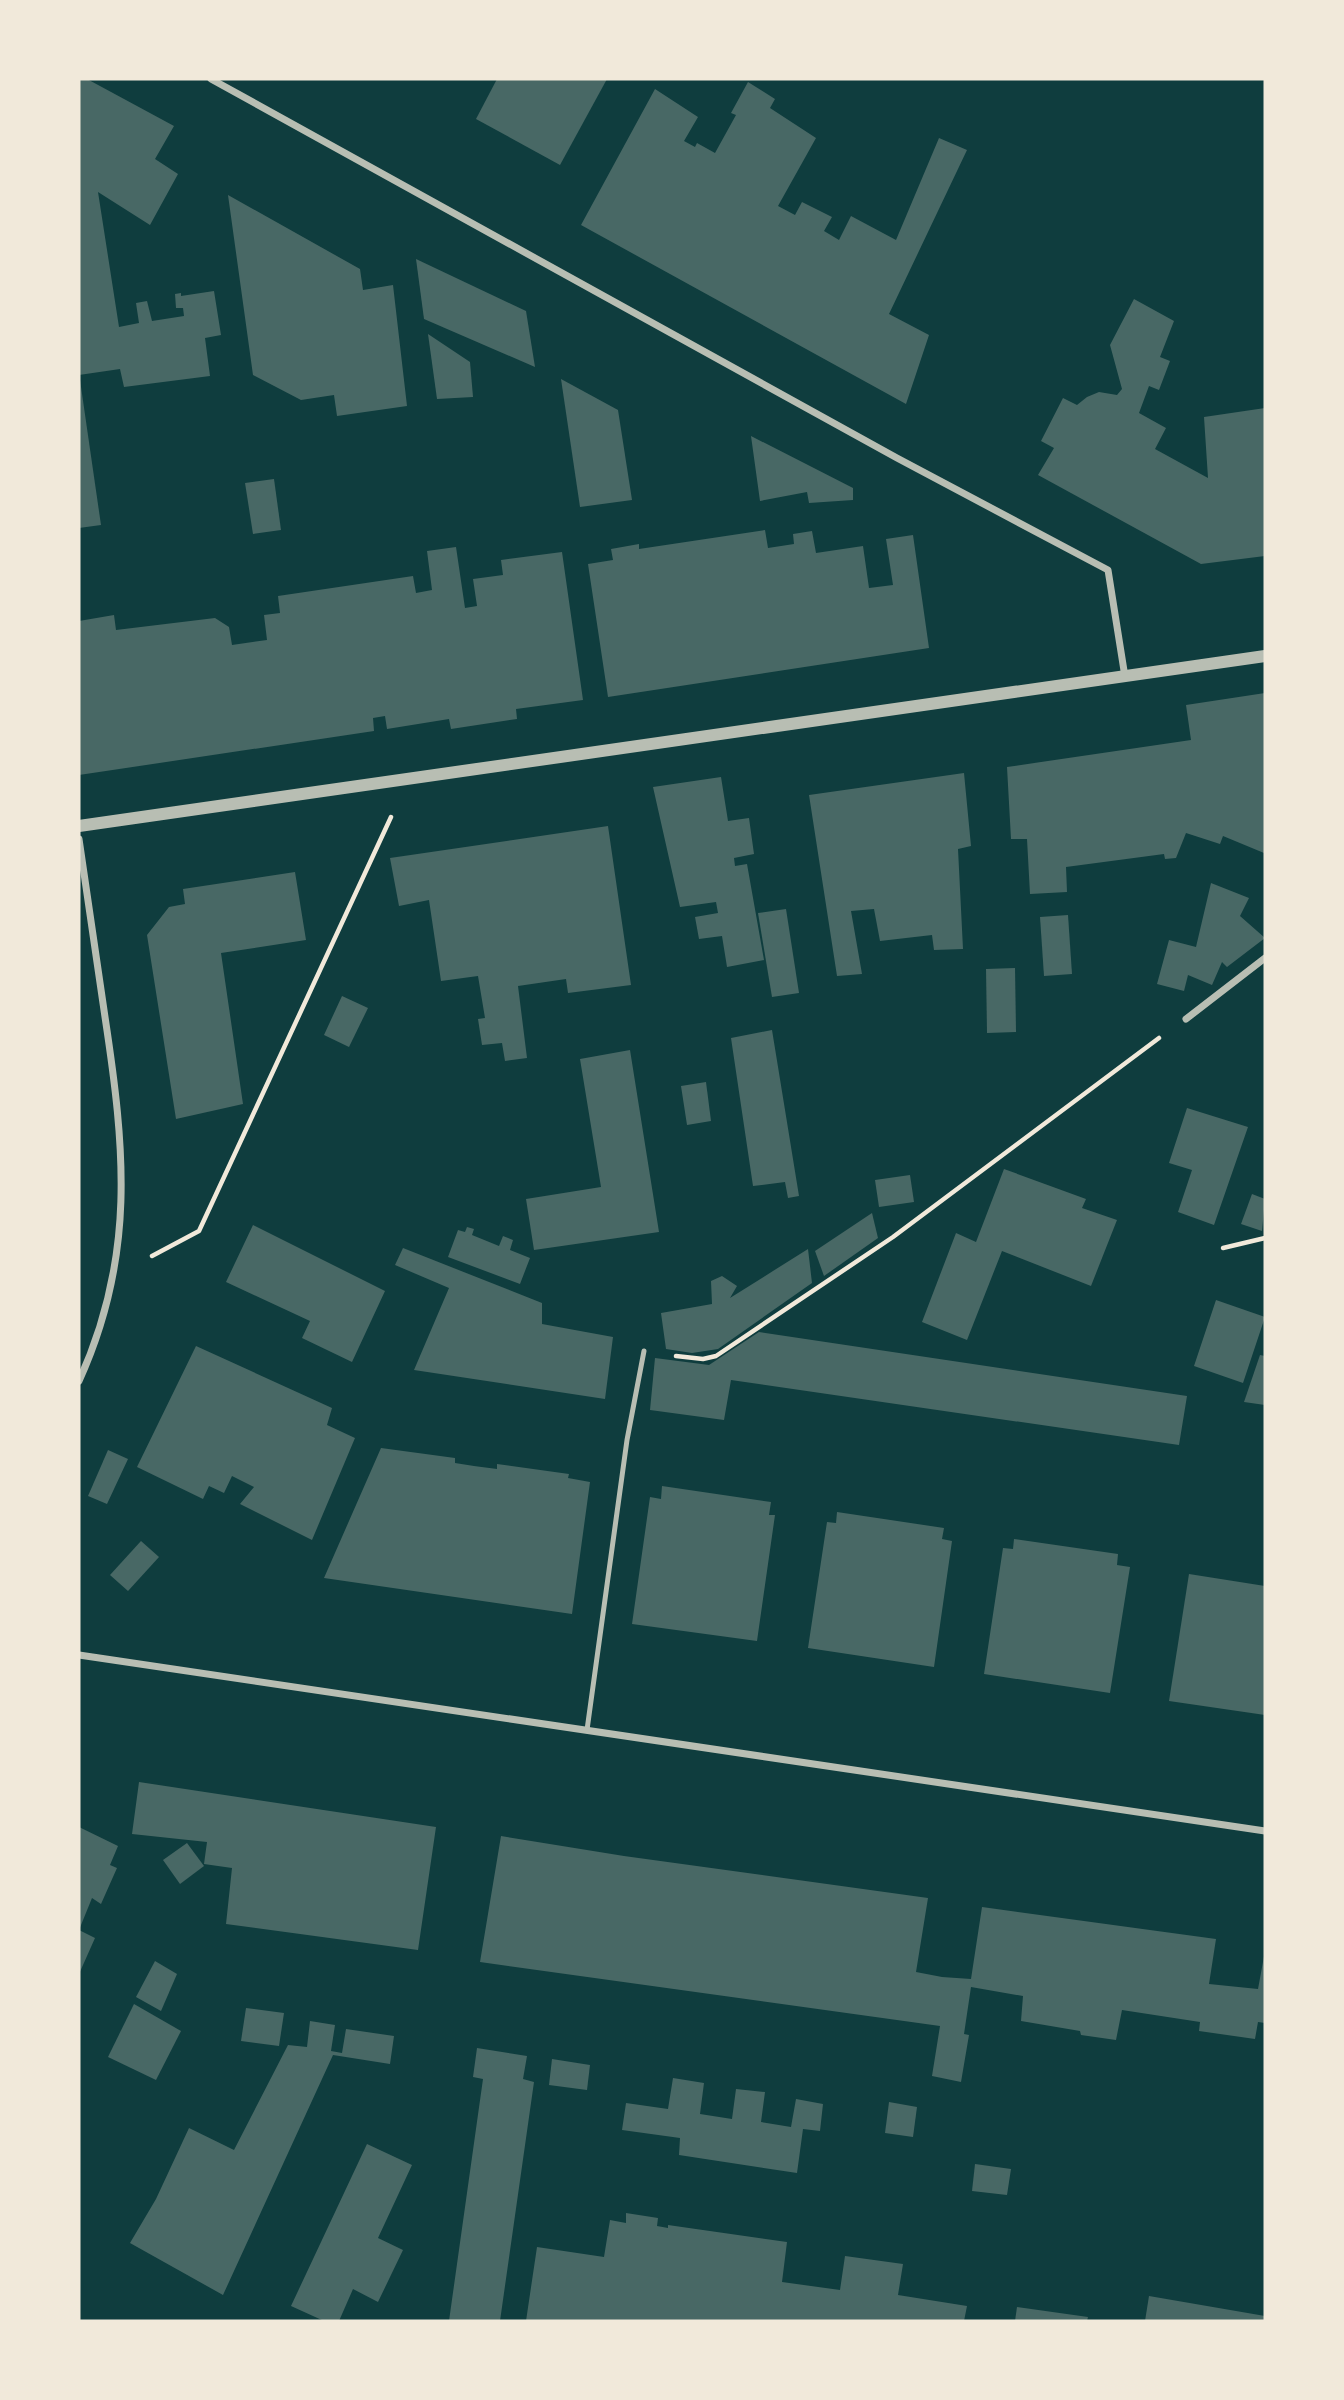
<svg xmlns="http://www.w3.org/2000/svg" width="1344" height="2400" font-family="Lato,sans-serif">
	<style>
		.building { fill: #486865 }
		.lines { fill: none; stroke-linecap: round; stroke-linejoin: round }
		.path { stroke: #f1e9da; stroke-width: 4.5 }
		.service { stroke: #b8beb3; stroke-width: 5 }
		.minor { stroke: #b8beb3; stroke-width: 7 }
		.tertiary { stroke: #b8beb3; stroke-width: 12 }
	</style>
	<rect width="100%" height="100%" fill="#0f3d3e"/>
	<g class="building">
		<path d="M 79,79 L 87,79 L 174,126 L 155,159 L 178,174 L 150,225 L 98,192 L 119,327 L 139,323 L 136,303 L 147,301 L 152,321 L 184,316 L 183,308 L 176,308 L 175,294 L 181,293 L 181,296 L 214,291 L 221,335 L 205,338 L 210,376 L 124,387 L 120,369 L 79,375 Z"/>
		<path d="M 497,79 L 607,79 L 560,165 L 476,119 Z"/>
		<path d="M 748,82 L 775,99 L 770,108 L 816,138 L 778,206 L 795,215 L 802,202 L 832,217 L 824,231 L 839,240 L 851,216 L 896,240 L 939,138 L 967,150 L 889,314 L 929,335 L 906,404 L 581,225 L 655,89 L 698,117 L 684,141 L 695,147 L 697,143 L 715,153 L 736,115 L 731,113 Z"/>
		<path d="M 228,195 L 360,269 L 363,290 L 393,285 L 407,406 L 337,416 L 334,395 L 301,400 L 253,375 Z"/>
		<path d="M 416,259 L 526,311 L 535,367 L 424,319 Z"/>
		<path d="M 1134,299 L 1174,321 L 1160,357 L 1170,361 L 1159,390 L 1149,386 L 1139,413 L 1166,428 L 1155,449 L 1208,478 L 1204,417 L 1265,408 L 1265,556 L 1201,564 L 1038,475 L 1054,448 L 1041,441 L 1063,398 L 1077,405 L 1087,397 L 1099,392 L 1117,395 L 1122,389 L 1110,345 Z"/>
		<path d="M 428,334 L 470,362 L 473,397 L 437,399 Z"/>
		<path d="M 561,379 L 618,410 L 632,500 L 580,507 Z"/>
		<path d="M 80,380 L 101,525 L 79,528 L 79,381 Z"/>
		<path d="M 751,436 L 853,488 L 853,500 L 809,503 L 807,492 L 760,501 Z"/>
		<path d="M 274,479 L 281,530 L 253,534 L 245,483 Z"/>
		<path d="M 765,530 L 768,548 L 794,544 L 793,534 L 812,531 L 816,553 L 863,546 L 869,588 L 893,585 L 886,539 L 913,535 L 929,648 L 608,697 L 588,564 L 613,560 L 611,549 L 639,544 L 639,549 Z"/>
		<path d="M 456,547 L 465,608 L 477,606 L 473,579 L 503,575 L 501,560 L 562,552 L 583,700 L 516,709 L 517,719 L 451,729 L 449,719 L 387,729 L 385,716 L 373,718 L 374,731 L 79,775 L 79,621 L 114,615 L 116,630 L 215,618 L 229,627 L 232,645 L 267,640 L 264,615 L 280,613 L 278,596 L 413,576 L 416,593 L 432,590 L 427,551 Z"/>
		<path d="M 1265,693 L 1264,853 L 1223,836 L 1220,844 L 1186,833 L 1176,858 L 1165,859 L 1164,854 L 1066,867 L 1067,892 L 1030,894 L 1027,839 L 1011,839 L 1007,767 L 1191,740 L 1186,705 Z"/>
		<path d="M 964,773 L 971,846 L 958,849 L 963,949 L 934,950 L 932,935 L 880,941 L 874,909 L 851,911 L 862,974 L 837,976 L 809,795 Z"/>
		<path d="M 721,777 L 728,821 L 749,818 L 754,854 L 734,858 L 735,866 L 747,864 L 764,960 L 727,967 L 722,936 L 699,939 L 695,917 L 718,913 L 716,902 L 680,907 L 653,787 Z"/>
		<path d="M 608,826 L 631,985 L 568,993 L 566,979 L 518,986 L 527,1058 L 505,1061 L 502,1043 L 482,1045 L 478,1019 L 485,1018 L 478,976 L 441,981 L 429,900 L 399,906 L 390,858 Z"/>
		<path d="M 295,872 L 306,940 L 221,953 L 243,1104 L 176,1119 L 147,935 L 169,907 L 185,904 L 183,889 Z"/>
		<path d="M 1211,883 L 1249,898 L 1240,916 L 1265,938 L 1227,967 L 1222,962 L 1212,985 L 1188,975 L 1184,991 L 1157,984 L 1169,940 L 1196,947 Z"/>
		<path d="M 786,909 L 799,993 L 772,997 L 758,913 Z"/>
		<path d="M 1068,915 L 1072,974 L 1044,976 L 1040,917 Z"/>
		<path d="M 1015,968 L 1016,1032 L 987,1033 L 986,969 Z"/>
		<path d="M 342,996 L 368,1008 L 349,1047 L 324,1035 Z"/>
		<path d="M 772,1030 L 799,1196 L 788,1198 L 785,1182 L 753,1186 L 731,1038 Z"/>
		<path d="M 630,1050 L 659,1232 L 534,1250 L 526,1199 L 601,1187 L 580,1059 Z"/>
		<path d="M 706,1082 L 711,1121 L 687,1125 L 681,1086 Z"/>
		<path d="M 1187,1108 L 1248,1127 L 1214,1225 L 1178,1212 L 1192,1170 L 1169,1163 Z"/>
		<path d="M 1004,1169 L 1086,1199 L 1082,1208 L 1117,1220 L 1091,1286 L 1002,1251 L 967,1340 L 922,1322 L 956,1233 L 976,1242 Z"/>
		<path d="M 910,1175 L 914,1202 L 879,1207 L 875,1180 Z"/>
		<path d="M 1252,1194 L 1265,1199 L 1262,1231 L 1241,1224 Z"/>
		<path d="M 872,1213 L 878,1238 L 824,1276 L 815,1251 Z"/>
		<path d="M 253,1225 L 385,1291 L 352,1362 L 302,1338 L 310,1321 L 226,1282 Z"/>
		<path d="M 467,1227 L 474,1229 L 472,1235 L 499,1246 L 503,1236 L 513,1240 L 510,1250 L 530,1258 L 520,1284 L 448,1257 L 458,1230 L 465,1232 Z"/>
		<path d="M 403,1248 L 542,1303 L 542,1324 L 613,1337 L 605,1399 L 414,1370 L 449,1288 L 395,1265 Z"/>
		<path d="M 808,1249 L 812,1283 L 718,1349 L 692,1353 L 666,1349 L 661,1313 L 712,1304 L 711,1281 L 722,1276 L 737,1286 L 730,1298 Z"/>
		<path d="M 1216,1300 L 1265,1317 L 1243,1383 L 1194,1366 Z"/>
		<path d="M 759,1332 L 1187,1396 L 1179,1445 L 731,1380 L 724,1420 L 650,1410 L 655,1358 L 709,1365 Z"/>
		<path d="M 196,1346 L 332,1408 L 327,1425 L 355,1438 L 312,1540 L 240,1504 L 254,1487 L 232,1476 L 224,1493 L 209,1486 L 203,1499 L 137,1467 Z"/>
		<path d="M 1260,1355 L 1265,1356 L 1265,1405 L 1244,1402 Z"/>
		<path d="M 381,1448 L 455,1458 L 455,1463 L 474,1466 L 497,1469 L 497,1464 L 569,1474 L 568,1478 L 590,1482 L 572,1614 L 324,1578 Z"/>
		<path d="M 108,1450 L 128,1459 L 107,1504 L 88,1496 Z"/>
		<path d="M 662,1486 L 771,1502 L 769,1515 L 775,1515 L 757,1641 L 632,1624 L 650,1497 L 661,1499 Z"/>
		<path d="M 837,1512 L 944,1528 L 942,1539 L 952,1541 L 934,1667 L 808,1648 L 827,1522 L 836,1523 Z"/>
		<path d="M 1014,1539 L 1118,1554 L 1117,1565 L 1130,1567 L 1110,1693 L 984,1674 L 1003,1548 L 1013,1549 Z"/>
		<path d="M 141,1541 L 159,1557 L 128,1591 L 110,1575 Z"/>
		<path d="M 1189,1574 L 1265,1586 L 1265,1715 L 1169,1701 Z"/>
		<path d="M 139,1782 L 436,1827 L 418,1950 L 226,1924 L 232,1868 L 204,1864 L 207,1842 L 132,1834 Z"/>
		<path d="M 79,1827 L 118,1846 L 110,1865 L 117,1868 L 101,1904 L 92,1898 L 79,1930 L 95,1938 L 79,1974 Z"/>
		<path d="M 501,1836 L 624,1856 L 928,1898 L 916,1972 L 942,1977 L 971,1979 L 982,1907 L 1216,1939 L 1209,1984 L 1258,1989 L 1265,1951 L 1265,2023 L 1258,2022 L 1255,2039 L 1199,2031 L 1200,2022 L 1122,2010 L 1116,2040 L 1081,2035 L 1080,2031 L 1021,2021 L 1023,1996 L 971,1987 L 964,2034 L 969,2035 L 961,2082 L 932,2076 L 940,2026 L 480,1962 Z"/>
		<path d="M 187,1843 L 204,1866 L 180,1884 L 163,1860 Z"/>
		<path d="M 155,1961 L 177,1974 L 161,2011 L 136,1997 Z"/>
		<path d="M 134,2004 L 181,2031 L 156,2080 L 108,2057 Z"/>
		<path d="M 246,2008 L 284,2013 L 279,2046 L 241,2041 Z"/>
		<path d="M 310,2021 L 335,2025 L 331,2051 L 342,2053 L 346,2029 L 394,2036 L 390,2064 L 333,2055 L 223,2295 L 130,2243 L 156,2199 L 189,2128 L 234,2150 L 288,2045 L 307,2047 Z"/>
		<path d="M 477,2048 L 527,2056 L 523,2079 L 534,2082 L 500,2321 L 449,2321 L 483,2079 L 473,2077 Z"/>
		<path d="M 552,2059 L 590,2065 L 587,2090 L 549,2085 Z"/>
		<path d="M 673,2078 L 704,2083 L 700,2114 L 732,2119 L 736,2089 L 765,2092 L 761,2122 L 791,2127 L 796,2099 L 823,2104 L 820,2131 L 803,2129 L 797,2173 L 679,2155 L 680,2138 L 622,2130 L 626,2103 L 668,2109 Z"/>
		<path d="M 889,2102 L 917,2107 L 913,2137 L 885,2133 Z"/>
		<path d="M 367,2144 L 412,2165 L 378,2238 L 403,2250 L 378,2302 L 353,2289 L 339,2321 L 324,2321 L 291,2306 Z"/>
		<path d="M 975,2164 L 1011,2169 L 1007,2195 L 972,2191 Z"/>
		<path d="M 626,2213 L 658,2218 L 657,2226 L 668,2228 L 668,2225 L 787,2242 L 782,2282 L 840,2290 L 845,2256 L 903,2264 L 898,2295 L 967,2306 L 964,2321 L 526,2321 L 537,2247 L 604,2257 L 610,2220 L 626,2223 Z"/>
		<path d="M 1149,2296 L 1265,2316 L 1265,2321 L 1145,2321 Z"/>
		<path d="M 1017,2307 L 1088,2317 L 1087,2321 L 1015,2321 Z"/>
	</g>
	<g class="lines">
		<g class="path">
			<path d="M 1223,1248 L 1265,1238"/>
			<path d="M 152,1256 L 199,1231 L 391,817"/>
			<path d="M 676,1356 L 703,1359 L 716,1356 L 893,1237 L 1159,1038"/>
		</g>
		<path class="service" d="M 587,1730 L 627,1440 L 644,1351"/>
		<g class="minor">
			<path d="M 211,79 L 897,458 L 1108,570 L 1125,677"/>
			<path d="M 79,839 C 88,898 96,958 105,1017 C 125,1149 136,1256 79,1381"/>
			<path d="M 1186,1019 L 1265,958"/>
			<path d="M 79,1655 L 1265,1831"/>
		</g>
		<path class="tertiary" d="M 79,826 L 1265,656"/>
	</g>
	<rect width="1344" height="2400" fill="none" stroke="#f1e9da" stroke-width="161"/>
</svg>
